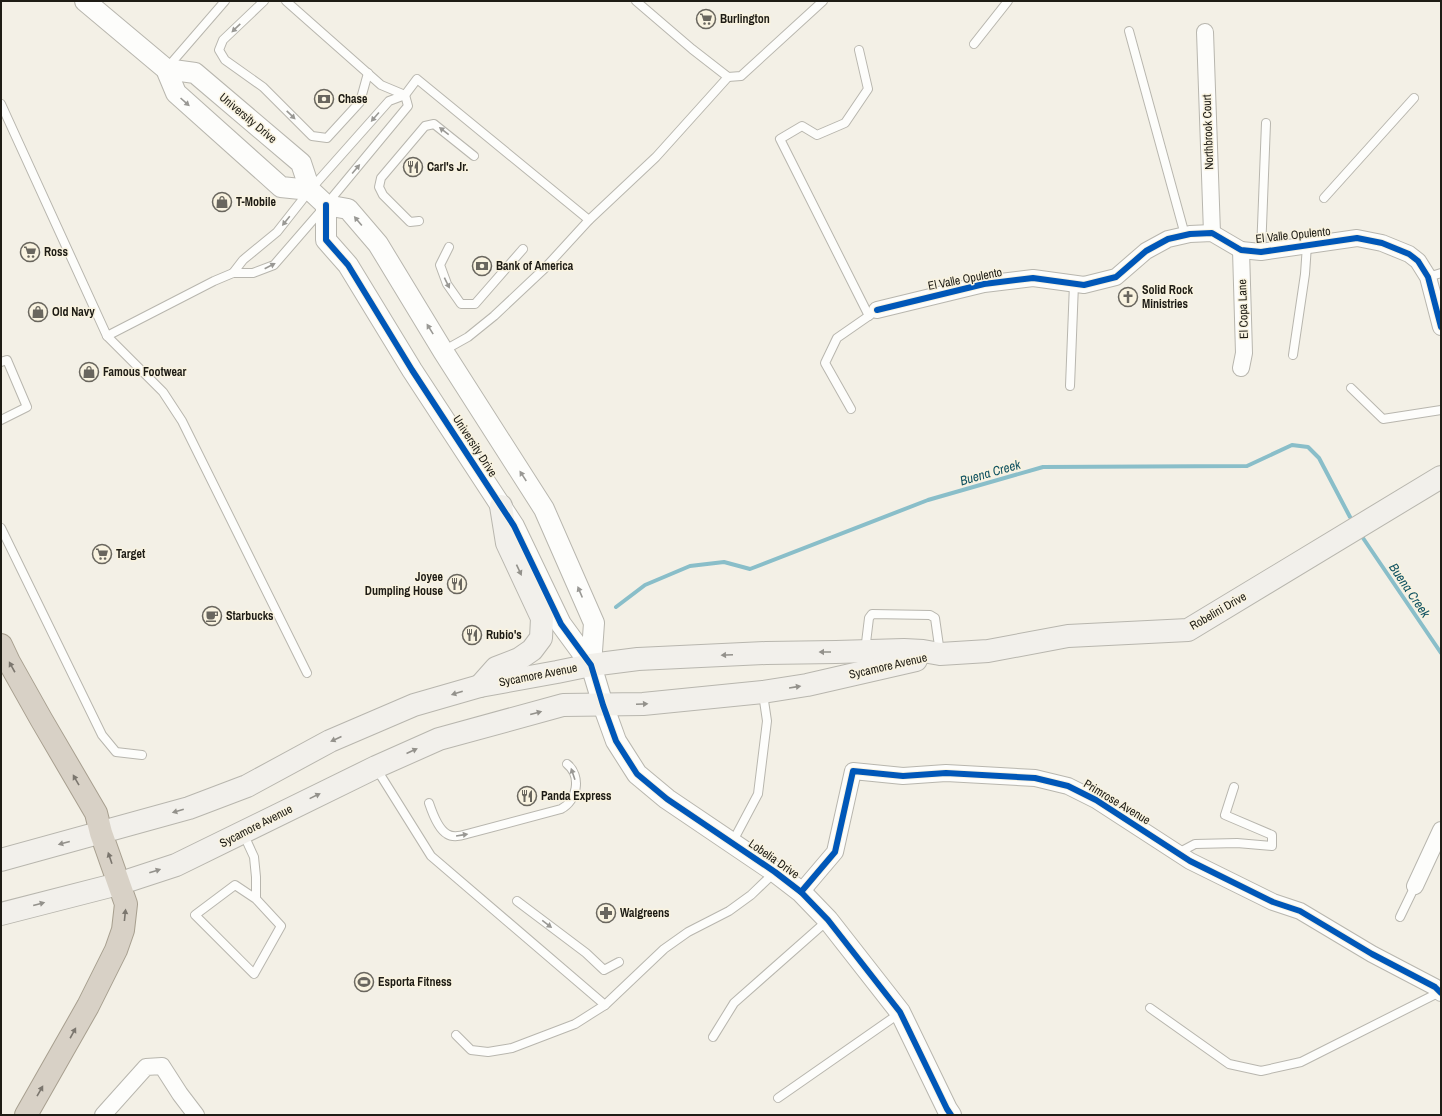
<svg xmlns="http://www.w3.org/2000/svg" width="1442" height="1116" font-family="'Archivo Narrow',sans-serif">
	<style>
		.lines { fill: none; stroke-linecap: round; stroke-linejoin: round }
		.stream { stroke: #89bec9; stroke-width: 4 }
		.service-casing { stroke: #b8b6ae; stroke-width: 10 }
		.minor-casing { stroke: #b8b6ae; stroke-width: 18 }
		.tertiary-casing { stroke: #b8b6ae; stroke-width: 22 }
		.secondary-casing { stroke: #b8b6ae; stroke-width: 24 }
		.motorway-casing { stroke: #a79f8f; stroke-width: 24 }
		.service { stroke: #fdfdfb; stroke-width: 8 }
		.minor { stroke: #fdfdfb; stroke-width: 16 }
		.tertiary { stroke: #fdfdfb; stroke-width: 20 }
		.secondary { stroke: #f2f0eb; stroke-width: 22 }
		.motorway { stroke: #d8d1c6; stroke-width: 22 }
		.cycleway-casing { stroke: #f9f3e0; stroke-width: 8 }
		.cycleway { stroke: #0057b8; stroke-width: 6 }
		.oneway { fill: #999894 }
		.oneway2 { fill: #93918b }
		.oneway3 { fill: #7b766e }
		.labels { text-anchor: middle; stroke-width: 3; stroke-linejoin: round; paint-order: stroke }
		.poi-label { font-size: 12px; font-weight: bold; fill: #1e1c15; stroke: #f9f3e0; text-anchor: start }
		.street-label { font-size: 12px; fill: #1e1c15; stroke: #f9f3e0 }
		.water-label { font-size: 13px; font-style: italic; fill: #115362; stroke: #f9f3e0 }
	</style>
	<rect width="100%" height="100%" fill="#f3f0e6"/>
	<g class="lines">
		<g class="stream">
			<path d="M 1363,538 L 1441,653"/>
			<path d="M 616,607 L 645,585 L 690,566 L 724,562 L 750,569 L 928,500 L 1043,467 L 1247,466 L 1292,445 L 1308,447 L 1319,458 L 1350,517"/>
		</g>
		<g class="service-casing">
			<g id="service">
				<path d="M 264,1 L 223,40 L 219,50 L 225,60 L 263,87 L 312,136 L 327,138 L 360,102 L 368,73"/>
				<path d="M 286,1 L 381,85 L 405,95"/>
				<path d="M 1129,31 L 1185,235"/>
				<path d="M 974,44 L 1008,1"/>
				<path d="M 859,50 L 868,89 L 845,123 L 817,135 L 802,126 L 780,139 L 869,316"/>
				<path d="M 167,68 L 225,1"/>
				<path d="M 728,77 L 741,76 L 823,1"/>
				<path d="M 1,104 L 107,336 L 214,281 L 233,273 L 253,273 L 274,265 L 326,205 L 408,106 L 405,95"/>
				<path d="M 1324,198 L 1414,98"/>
				<path d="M 419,221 L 410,222 L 383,195 L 379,187 L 381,178 L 425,126 L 434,124 L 474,156"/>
				<path d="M 449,247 L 440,265 L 447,284 L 461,304 L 475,304 L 523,249"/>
				<path d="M 1261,252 L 1266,123"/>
				<path d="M 233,273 L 243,260 L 277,232 L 310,190 L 389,101 L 405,95 L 417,79 L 589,220"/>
				<path d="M 1428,277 L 1441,273"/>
				<path d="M 107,336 L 163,392 L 182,421 L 307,673"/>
				<path d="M 443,351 L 468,337 L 494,316 L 545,268 L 589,220 L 656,157 L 728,77 L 692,49 L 636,1"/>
				<path d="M 1293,355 L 1305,274 L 1307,245"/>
				<path d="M 1,362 L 7,360 L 27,407 L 1,420"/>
				<path d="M 1070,386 L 1074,284"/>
				<path d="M 1351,388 L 1383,419 L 1441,410"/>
				<path d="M 851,409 L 825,363 L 837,338 L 873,313"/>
				<path d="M 1,528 L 102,735 L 116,752 L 142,755"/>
				<path d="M 865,651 L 869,618 L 872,614 L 930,615 L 935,618 L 940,653"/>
				<path d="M 376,768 L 431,856 L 605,1005 L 664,949 L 688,932 L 729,911 L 751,895 L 775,872"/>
				<path d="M 429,803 C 432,812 438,829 447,834 C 453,838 461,836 467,834 L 561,809 C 577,801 582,776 567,764"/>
				<path d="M 243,833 L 254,857 L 256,877 L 256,899 L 235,885 L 195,915 L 254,974 L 281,926 L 256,899"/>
				<path d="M 732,843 L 758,794 L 767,721 L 763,694"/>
				<path d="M 1178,853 L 1195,844 L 1237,843 L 1272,846 L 1272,835 L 1225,815 L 1234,787"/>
				<path d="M 517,901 L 586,953 L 604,970 L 619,962"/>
				<path d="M 1400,917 L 1415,886"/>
				<path d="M 1150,1008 L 1229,1064 L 1261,1071 L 1301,1062 L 1440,992"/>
				<path d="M 456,1035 L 471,1050 L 488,1052 L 512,1048 L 575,1024 L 605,1005"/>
				<path d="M 713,1037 L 734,1003 L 828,920"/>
				<path d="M 778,1098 L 900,1013"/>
			</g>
		</g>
		<g class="minor-casing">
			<g id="minor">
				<path d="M 1205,32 L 1212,233"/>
				<path d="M 877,310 L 984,284 L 1033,278 L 1084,285 L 1116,277 L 1146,251 L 1168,239 L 1190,234 L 1212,233 L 1241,250 L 1261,252 L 1357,238 L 1382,243 L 1409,254 L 1418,261 L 1428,277 L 1441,327"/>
				<path d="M 1241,368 L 1244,353 L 1241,250"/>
				<path d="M 1415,886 L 1441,830"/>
				<path d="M 801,892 L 835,852 L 853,771 L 903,776 L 946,773 L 1035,778 L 1068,786 L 1096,800 L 1190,861 L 1273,902 L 1300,911 L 1372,954 L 1435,987 L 1441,993"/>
				<path d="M 103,1115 L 146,1067 L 162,1066 L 180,1094 L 196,1115"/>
			</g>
		</g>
		<g class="tertiary-casing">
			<g id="tertiary">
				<path d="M 85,1 L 166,69 L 176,93 L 281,187 L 310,190"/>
				<path d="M 166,69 L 195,73 L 301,163 L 310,190 L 326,205 L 348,209 L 378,244 L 443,351 L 544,509 L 594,623 L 591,665"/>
				<path d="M 326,205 L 326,240 L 348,265 L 412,370 L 514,526 L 561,624 L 591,665 L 603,705 L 616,741 L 637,774 L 667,799 L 775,872 L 801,892 L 828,920 L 900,1012 L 947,1109 L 951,1115"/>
			</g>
		</g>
		<g class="secondary-casing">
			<g id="secondary">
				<path d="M 480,686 L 496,668 L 519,659 L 532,650 L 541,638 L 542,618 L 507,543 L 501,506"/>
				<path d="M 1,860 L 189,808 L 247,786 L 330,741 L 414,705 L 480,686 L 557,672 L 591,665 L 638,659 L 766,653 L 836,652 L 904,650 L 923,651 L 940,654 L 988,651 L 1068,636 L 1188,630 L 1441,477"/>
				<path d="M 1,914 L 118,884 L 176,865 L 376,767 L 439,739 L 563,705 L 643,704 L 763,692 L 807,685 L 916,660"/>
			</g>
		</g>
		<g class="motorway-casing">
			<path id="motorway" d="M 1,645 L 9,662 L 41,719 L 96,813 L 101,833 L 126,904 L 123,930 L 116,950 L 88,1006 L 26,1115"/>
		</g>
		<use href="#service" class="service"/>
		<use href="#minor" class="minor"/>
		<use href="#tertiary" class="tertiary"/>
		<use href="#secondary" class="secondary"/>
		<use href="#motorway" class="motorway"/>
		<g class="cycleway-casing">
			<g id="cycleway">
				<path d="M 326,205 L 326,240 L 348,265 L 412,370 L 514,526 L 561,624 L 591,665 L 603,705 L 616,741 L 637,774 L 667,799 L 775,872 L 801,892 L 828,920 L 900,1012 L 947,1109 L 951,1115"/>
				<path d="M 877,310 L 984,284 L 1033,278 L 1084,285 L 1116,277 L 1146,251 L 1168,239 L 1190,234 L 1212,233 L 1241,250 L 1261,252 L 1357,238 L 1382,243 L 1409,254 L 1418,261 L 1428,277 L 1441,327"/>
				<path d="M 801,892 L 835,852 L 853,771 L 903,776 L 946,773 L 1035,778 L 1068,786 L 1096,800 L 1190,861 L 1273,902 L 1300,911 L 1372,954 L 1435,987 L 1441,993"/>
			</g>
		</g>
		<use href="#cycleway" class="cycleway"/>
	</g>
	<defs><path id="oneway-solid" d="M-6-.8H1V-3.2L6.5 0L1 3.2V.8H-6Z"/></defs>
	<g class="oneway">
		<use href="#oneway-solid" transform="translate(236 28) rotate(136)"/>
		<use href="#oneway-solid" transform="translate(185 102) rotate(42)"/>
		<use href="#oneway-solid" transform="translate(291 115) rotate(44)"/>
		<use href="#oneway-solid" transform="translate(375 117) rotate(131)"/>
		<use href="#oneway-solid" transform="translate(444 131) rotate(-142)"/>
		<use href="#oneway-solid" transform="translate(356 169) rotate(-50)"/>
		<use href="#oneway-solid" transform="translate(286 221) rotate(129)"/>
		<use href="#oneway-solid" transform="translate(358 221) rotate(-130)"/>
		<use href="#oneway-solid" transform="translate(270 266) rotate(-27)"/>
		<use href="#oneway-solid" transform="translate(447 283) rotate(64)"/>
		<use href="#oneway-solid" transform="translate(430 329) rotate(-122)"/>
		<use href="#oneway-solid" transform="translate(523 476) rotate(-123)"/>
		<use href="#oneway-solid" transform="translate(580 592) rotate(-113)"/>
		<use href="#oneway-solid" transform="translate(573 774) rotate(-109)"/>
		<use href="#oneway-solid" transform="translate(462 835) rotate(-9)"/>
		<use href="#oneway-solid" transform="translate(547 924) rotate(37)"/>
	</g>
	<g class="oneway2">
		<use href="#oneway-solid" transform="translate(519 570) rotate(65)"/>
		<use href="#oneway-solid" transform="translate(825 652) rotate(-180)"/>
		<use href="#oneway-solid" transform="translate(727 655) rotate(177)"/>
		<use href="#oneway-solid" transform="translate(795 687) rotate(-9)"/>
		<use href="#oneway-solid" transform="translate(457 693) rotate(163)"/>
		<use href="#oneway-solid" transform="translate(642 704) rotate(-3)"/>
		<use href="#oneway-solid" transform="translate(536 713) rotate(-15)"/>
		<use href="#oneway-solid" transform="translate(336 739) rotate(156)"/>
		<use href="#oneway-solid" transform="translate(412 751) rotate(-24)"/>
		<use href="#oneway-solid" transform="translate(315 796) rotate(-26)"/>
		<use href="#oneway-solid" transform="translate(178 811) rotate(164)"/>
		<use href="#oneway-solid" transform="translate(64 843) rotate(165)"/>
		<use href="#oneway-solid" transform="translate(155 871) rotate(-18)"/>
		<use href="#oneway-solid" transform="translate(39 904) rotate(-15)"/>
	</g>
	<g class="oneway3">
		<use href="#oneway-solid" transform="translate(12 667) rotate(-119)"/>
		<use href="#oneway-solid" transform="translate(76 780) rotate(-120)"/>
		<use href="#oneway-solid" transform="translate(110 858) rotate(-109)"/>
		<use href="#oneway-solid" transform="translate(125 915) rotate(-84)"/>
		<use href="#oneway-solid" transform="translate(73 1033) rotate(-61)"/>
		<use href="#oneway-solid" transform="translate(40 1091) rotate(-60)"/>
	</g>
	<defs>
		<g id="supermarket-ring" transform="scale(1)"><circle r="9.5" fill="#f9f3e0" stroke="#69665e" stroke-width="1.5"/><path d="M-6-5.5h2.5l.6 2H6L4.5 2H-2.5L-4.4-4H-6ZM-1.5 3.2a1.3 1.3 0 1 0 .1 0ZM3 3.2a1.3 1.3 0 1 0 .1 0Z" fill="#69665e"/></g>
		<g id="bank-ring" transform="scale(1)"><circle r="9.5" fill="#f9f3e0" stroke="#69665e" stroke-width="1.5"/><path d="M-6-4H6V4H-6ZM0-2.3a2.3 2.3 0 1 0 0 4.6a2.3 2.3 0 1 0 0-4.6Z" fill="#69665e"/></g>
		<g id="restaurant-ring" transform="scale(1)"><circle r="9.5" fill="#f9f3e0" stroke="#69665e" stroke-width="1.5"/><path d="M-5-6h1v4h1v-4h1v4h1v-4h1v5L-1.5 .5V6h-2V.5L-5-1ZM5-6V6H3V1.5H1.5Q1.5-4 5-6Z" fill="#69665e"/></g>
		<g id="shop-ring" transform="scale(1)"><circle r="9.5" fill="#f9f3e0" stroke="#69665e" stroke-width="1.5"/><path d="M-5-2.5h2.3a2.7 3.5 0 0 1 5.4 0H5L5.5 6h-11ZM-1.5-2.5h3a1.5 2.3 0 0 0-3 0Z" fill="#69665e"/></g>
		<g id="church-ring" transform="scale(1)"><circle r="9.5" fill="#f9f3e0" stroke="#69665e" stroke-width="1.5"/><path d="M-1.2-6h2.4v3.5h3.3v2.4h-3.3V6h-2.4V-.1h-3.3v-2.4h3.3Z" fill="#69665e"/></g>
		<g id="cafe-ring" transform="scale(1)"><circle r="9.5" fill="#f9f3e0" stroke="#69665e" stroke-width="1.5"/><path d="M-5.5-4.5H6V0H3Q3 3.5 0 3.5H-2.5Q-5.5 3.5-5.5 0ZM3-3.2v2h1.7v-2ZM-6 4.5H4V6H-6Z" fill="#69665e"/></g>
		<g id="pharmacy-ring" transform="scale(1)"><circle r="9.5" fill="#f9f3e0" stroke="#69665e" stroke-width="1.5"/><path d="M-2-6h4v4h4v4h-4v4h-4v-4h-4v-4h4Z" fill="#69665e"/></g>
		<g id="stadium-ring" transform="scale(1)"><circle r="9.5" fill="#f9f3e0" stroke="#69665e" stroke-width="1.5"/><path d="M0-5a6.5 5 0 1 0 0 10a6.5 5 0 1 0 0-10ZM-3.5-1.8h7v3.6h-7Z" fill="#69665e"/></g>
	</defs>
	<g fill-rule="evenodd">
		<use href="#supermarket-ring" x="706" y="19"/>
		<use href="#bank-ring" x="324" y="99"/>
		<use href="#restaurant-ring" x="413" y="167"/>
		<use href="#shop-ring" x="222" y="202"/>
		<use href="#supermarket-ring" x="30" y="252"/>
		<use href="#bank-ring" x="482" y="266"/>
		<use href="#church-ring" x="1128" y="297"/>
		<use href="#shop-ring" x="38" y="312"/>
		<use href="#shop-ring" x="89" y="372"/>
		<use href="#supermarket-ring" x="102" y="554"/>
		<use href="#restaurant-ring" x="457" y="584"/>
		<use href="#cafe-ring" x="212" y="616"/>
		<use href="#restaurant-ring" x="472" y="635"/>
		<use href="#restaurant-ring" x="527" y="796"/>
		<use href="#pharmacy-ring" x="606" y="913"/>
		<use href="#stadium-ring" x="364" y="982"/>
	</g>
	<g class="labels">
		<g class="poi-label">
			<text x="720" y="23">Burlington</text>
			<text x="338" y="103">Chase</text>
			<text x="427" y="171">Carl's Jr.</text>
			<text x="236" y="206">T-Mobile</text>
			<text x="44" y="256">Ross</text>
			<text x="496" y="270">Bank of America</text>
			<text x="1142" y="294">Solid Rock<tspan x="1142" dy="14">Ministries</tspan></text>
			<text x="52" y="316">Old Navy</text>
			<text x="103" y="376">Famous Footwear</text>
			<text x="116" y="558">Target</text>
			<text x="443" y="581" text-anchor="end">Joyee<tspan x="443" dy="14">Dumpling House</tspan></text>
			<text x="226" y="620">Starbucks</text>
			<text x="486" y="639">Rubio's</text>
			<text x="541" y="800">Panda Express</text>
			<text x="620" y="917">Walgreens</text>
			<text x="378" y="986">Esporta Fitness</text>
		</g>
		<g class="street-label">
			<text transform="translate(248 118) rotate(40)" y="4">University Drive</text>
			<text transform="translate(1208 132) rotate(-92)" y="4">Northbrook Court</text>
			<text transform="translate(1293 235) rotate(-6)" y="4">El Valle Opulento</text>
			<text transform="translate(965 279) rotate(-11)" y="4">El Valle Opulento</text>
			<text transform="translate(1243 309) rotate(-92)" y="4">El Copa Lane</text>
			<text transform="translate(475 446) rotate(57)" y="4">University Drive</text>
			<text transform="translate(1218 611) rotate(-30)" y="4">Robelini Drive</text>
			<text transform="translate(888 666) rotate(-13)" y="4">Sycamore Avenue</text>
			<text transform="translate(538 675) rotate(-11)" y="4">Sycamore Avenue</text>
			<text transform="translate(1117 802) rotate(31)" y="4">Primrose Avenue</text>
			<text transform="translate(256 826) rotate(-27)" y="4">Sycamore Avenue</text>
			<text transform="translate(774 859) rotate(35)" y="4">Lobelia Drive</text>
		</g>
		<g class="water-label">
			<text transform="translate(990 472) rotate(-16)" y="5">Buena Creek</text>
			<text transform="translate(1410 590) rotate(56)" y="5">Buena Creek</text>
		</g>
	</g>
	<rect width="1442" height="1116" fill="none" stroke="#1e1c15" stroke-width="4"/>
</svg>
